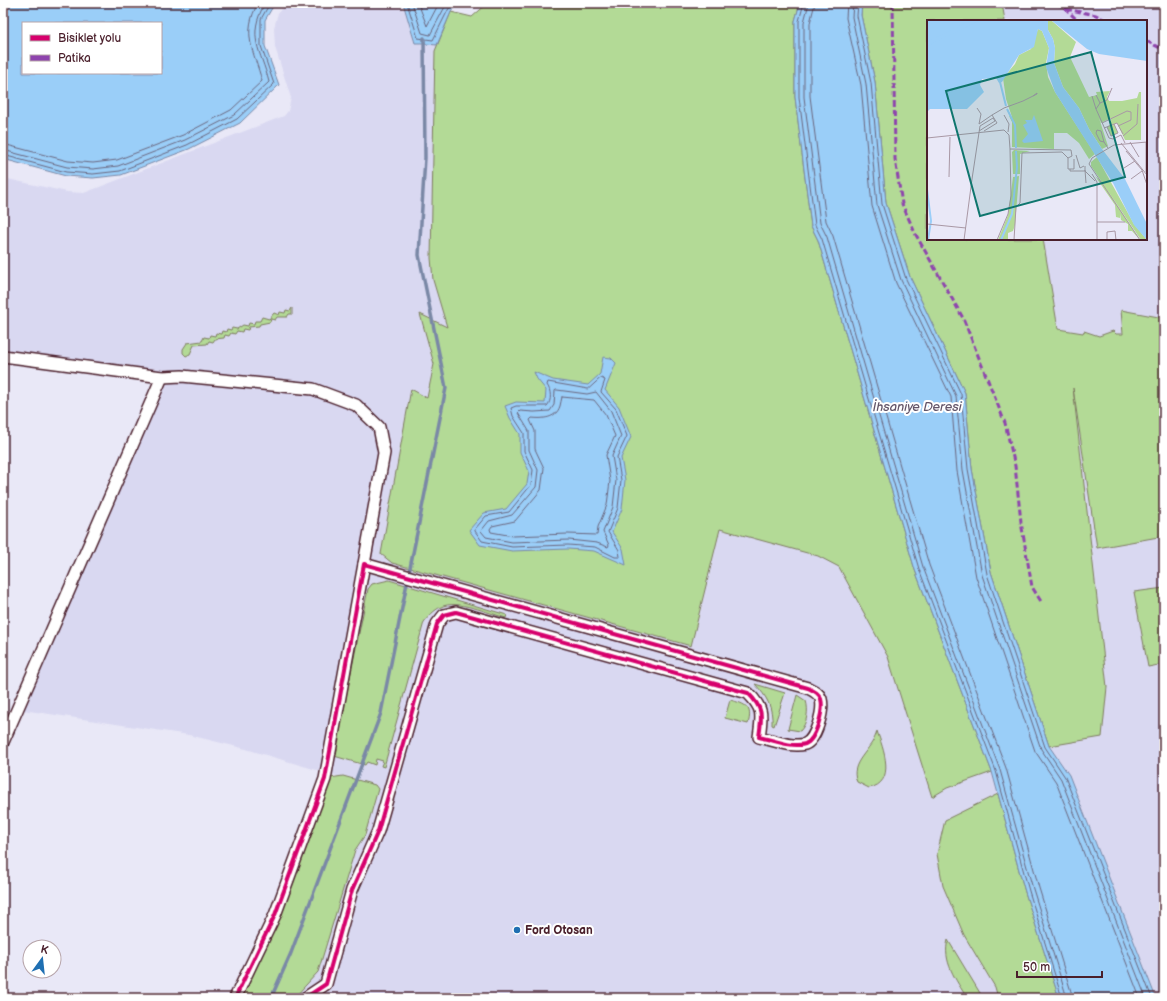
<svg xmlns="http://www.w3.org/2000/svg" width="1167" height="1001" font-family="'Balsamiq Sans',sans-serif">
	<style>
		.built { fill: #d9d8f1; fill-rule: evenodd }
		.green { fill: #b3da96; stroke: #7e7c60 }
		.water { fill: #9acef8; stroke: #7a88a6; fill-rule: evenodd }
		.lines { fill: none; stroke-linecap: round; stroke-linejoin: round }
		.shore { stroke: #6a657d; stroke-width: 1 }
		.stream { stroke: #7a88a6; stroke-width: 3.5 }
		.minor-casing { stroke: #4a1f2b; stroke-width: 14 }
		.minor { stroke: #fff; stroke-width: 11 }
		.quiet { stroke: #8e44ad; stroke-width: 3; stroke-dasharray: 6 3; stroke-linecap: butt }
		.cycleway-casing { stroke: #fff; stroke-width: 6 }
		.cycleway { stroke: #d6006c; stroke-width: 4 }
		.poi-dot { fill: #1f6fb2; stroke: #fff; stroke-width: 1.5 }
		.labels { text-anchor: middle; stroke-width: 4; stroke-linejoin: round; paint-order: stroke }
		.poi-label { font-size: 12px; font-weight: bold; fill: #4a1f2b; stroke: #fff; text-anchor: start }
		.water-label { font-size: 13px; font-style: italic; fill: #625468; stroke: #fff }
		.inset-river { fill: none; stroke: #9acef8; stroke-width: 2 }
		.inset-road { fill: none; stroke: #a998a5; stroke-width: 1 }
		.view { fill: #0f766e; fill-opacity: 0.15; stroke: #0f766e; stroke-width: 2 }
		.inset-edge { fill: none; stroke: #4a1f2b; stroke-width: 2 }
	</style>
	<rect width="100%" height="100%" fill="#e9e8f7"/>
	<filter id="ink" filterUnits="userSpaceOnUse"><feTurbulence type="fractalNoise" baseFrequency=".025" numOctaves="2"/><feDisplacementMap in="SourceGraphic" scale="8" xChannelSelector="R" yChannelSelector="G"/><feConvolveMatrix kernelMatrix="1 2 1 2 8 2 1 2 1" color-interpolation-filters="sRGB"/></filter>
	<g filter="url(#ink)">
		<path class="built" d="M 286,3 L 382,3 L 405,9 L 415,43 L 436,45 L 451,12 L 472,17 L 489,3 L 804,178 L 811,226 L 853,3 L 1164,3 L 1164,998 L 247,998 L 315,837 L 337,776 L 246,749 L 189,735 L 16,709 L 162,377 L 3,352 L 3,178 L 67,192 L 84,193 L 284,116 L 288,111 L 291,98 L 275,47 L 274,28 L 278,13 ZM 928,21 L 1146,21 L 1146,239 L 928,239 Z"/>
		<g class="green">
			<path d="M 488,3 L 800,3 L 795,21 L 795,97 L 811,226 L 818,240 L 915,570 L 992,772 L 947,788 L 932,797 L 888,657 L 839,567 L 818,556 L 720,529 L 691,646 L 392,563 L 381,554 L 411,389 L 427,398 L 434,364 L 420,314 L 447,327 L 433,280 L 431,258 L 435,51 L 451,12 L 472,17 Z"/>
			<path d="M 862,3 L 1002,3 L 1005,21 L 928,21 L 928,239 L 1043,239 L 1058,329 L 1083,333 L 1084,331 L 1099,336 L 1113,331 L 1116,334 L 1123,334 L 1121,310 L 1164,318 L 1164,536 L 1097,548 L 1073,388 L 1107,687 L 1102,737 L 1049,746 L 991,572 L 972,469 L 965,393 L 910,277 L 886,203 L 875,82 L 861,15 Z"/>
			<path d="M 292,308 L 292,314 L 289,314 L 287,317 L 277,317 L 275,320 L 271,319 L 270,322 L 260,324 L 259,326 L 249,327 L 248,330 L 243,329 L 242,332 L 237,331 L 235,334 L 231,333 L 229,336 L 225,335 L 224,338 L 215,339 L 213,342 L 209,341 L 207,344 L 194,345 L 190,354 L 186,356 L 183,353 L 183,349 L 187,343 L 202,341 L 204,337 L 209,338 L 210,335 L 215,336 L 216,333 L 221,334 L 222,331 L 226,332 L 227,329 L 231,330 L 232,328 L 237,329 L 243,325 L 248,326 L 249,323 L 254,324 L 255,321 L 260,321 L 262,317 L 269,319 L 274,313 L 279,315 L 280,312 L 285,313 L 286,310 L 290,311 Z"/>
			<path d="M 389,580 L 507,615 L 506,618 C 489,613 456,599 441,607 C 434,610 429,616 424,622 L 384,767 L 381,766 L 383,761 L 376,759 L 375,765 L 367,762 L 365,765 L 334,756 L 368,589 L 372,584 Z"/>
			<path d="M 1164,588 L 1164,664 L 1148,667 L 1134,592 Z"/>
			<path d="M 755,684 L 785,693 L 774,726 L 772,725 C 773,707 767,697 755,684 Z"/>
			<path d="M 797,695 L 806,701 C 809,710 807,724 800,731 L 788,729 Z"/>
			<path d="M 730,700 C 746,704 753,707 748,724 L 725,718 Z"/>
			<path d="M 877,731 C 883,748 897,783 869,788 L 857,782 C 848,762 873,750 877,731 Z"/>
			<path d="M 343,776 L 375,785 L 378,789 L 365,835 L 355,850 L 318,972 L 294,998 L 242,998 L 283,909 L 330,778 Z"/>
			<path d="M 998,794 L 1025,892 L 1059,998 L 998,998 L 995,987 L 964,935 L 943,886 L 937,854 L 945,820 Z"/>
			<path d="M 948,940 L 983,998 L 967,998 C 956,980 942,961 948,940 Z"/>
		</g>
		<g class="water">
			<path d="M 3,3 L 275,3 L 265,20 L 265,46 L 279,85 L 240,123 L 189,149 L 121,175 L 93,178 L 66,176 L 3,159 ZM 23,23 L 161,23 L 161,73 L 23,73 Z"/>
			<path d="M 403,3 L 458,3 L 451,12 L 437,45 L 426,44 L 424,40 L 424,43 L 415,43 Z"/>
			<path d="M 800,3 L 862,3 L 861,15 L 875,82 L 886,203 L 910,277 L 965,393 L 972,469 L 991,572 L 1049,746 L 1069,775 L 1156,998 L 1059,998 L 1025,892 L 992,772 L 915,570 L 818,240 L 811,226 L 795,97 L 795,21 Z"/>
			<path d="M 603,357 L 611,358 L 616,363 L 605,390 L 619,407 L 631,437 L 621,458 L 625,480 L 622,509 L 612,532 L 623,549 L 626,565 L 594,551 L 568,549 L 512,551 L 480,545 L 469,530 L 484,513 L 506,509 L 527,484 L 529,471 L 520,452 L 520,434 L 510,418 L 505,406 L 516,402 L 545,403 L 546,390 L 537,379 L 534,372 L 553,380 L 588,385 L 600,374 Z"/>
		</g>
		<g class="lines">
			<g class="shore">
				<path d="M 407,3 L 418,38 L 433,40 L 448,10 L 453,3"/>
				<path d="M 412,3 L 422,33 L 430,35 L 447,3"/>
				<path d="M 418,3 L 427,26 L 439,3"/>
				<path d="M 804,3 L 799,21 L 799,97 L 815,225 L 822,239 L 919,569 L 996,771 L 1029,891 L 1062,998"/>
				<path d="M 809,3 L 804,22 L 804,97 L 820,223 L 827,237 L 923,567 L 1000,770 L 1033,889 L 1067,998"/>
				<path d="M 815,3 L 810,23 L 810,96 L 826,221 L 833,236 L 929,565 L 1006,768 L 1039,888 L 1073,998"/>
				<path d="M 847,3 L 846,18 L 861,85 L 872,206 L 896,283 L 951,397 L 957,471 L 976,577 L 1035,751 L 1056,782 L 1140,998"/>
				<path d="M 853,3 L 852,17 L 866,84 L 877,205 L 901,280 L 956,396 L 963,470 L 982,575 L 1041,749 L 1061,779 L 1146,998"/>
				<path d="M 858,3 L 857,16 L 871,83 L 882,204 L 906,279 L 961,394 L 968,469 L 987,574 L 1045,747 L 1065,777 L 1152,998"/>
				<path d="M 3,144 L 68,161 L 93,163 L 117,160 L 183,135 L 231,110 L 262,81 C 254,51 241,34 258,3"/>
				<path d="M 3,150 L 67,167 L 93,169 L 118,166 L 185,140 L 234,115 L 269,82 C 261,50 246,37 265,3"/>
				<path d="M 3,155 L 66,172 L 93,174 L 120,171 L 187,145 L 237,119 L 274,84 L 261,46 L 261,19 L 270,3"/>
				<path d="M 601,378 L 605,380 L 601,392 L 616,409 L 627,436 L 617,457 L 621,480 L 618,508 L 608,532 L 619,550 L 620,557 L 615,557 L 595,547 L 568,545 L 512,547 L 482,541 L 475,531 L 475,529 L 486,516 L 509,512 L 531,485 L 533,470 L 524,451 L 524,433 L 513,416 L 511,408 L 516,406 L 547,406 C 552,401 551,390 547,385 L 548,382 L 588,389 Z"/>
				<path d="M 557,390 L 587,394 L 596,392 L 611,411 L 621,436 L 612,456 L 616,480 L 613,507 L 603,532 L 609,545 L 608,547 L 597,543 L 569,540 L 512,542 L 486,537 L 481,531 L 489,521 L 512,515 L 536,487 L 538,470 L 529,450 L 529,431 L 518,413 L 520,411 L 534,412 L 550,411 L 554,405 L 555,391 Z"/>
				<path d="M 562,397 L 594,400 L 606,415 L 615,436 L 606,455 L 610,481 L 607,505 L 598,527 L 597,535 L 568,534 L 513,536 L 491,532 L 490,529 L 492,526 L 515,521 L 541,490 L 544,468 L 535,449 L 535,431 L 530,420 L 532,418 C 542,419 556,419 560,406 C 561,403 561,400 562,397 Z"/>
			</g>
			<path class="stream" d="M 271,998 L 291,953 L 381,713 L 446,388 L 419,255 L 425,158 L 424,38"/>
			<g class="minor-casing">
				<g id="minor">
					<path d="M 3,356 L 162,377 L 182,376 L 313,389 L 356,405 L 379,427 L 384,453 L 364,564"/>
					<path d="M 3,742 L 162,377"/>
					<path d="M 235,998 L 275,915 L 325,779 L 364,564 L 808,688 C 814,691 819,693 821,699 C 824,710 816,740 805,744 C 792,748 773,740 759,737 C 762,715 764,709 748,693 L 456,612 L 444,615 L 437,624 L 378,831 L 352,890 L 326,984 L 305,998"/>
				</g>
			</g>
			<use href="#minor" class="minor"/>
			<g class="quiet">
				<path d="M 893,3 L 895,159 L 902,204 L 916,235 L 963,318 L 1005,423 L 1015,466 L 1021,522 L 1032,587 L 1042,603"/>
				<path d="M 1057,3 L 1066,9 L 1078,21"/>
				<path d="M 1066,9 L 1096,15 L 1107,21"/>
				<path d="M 1146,41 L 1164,50"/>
			</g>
			<g class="cycleway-casing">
				<path id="cycleway" d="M 235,998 L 275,915 L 325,779 L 364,564 L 808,688 C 814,691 819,693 821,699 C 824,710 816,740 805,744 C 792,748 773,740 759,737 C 762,715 764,709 748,693 L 456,612 L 444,615 L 437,624 L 378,831 L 352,890 L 326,984 L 305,998"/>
			</g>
			<use href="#cycleway" class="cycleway"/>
		</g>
	</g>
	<circle class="poi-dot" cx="517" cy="930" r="4"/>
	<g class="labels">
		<g class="poi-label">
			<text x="525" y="934">Ford Otosan</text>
		</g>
		<g class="water-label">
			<text x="917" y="411">İhsaniye Deresi</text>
		</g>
	</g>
	<g transform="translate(927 20)">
		<rect width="220" height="220" fill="#e9e8f7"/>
		<path d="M 121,0 L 125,1 L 149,22 L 143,37 L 162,77 L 170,75 L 169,72 L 183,71 L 180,77 L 182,81 L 195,81 L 210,78 L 212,72 L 214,72 L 214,120 L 198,120 L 190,103 L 187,104 L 191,113 L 184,116 L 180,107 L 184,104 L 184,98 L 174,103 L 172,98 L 181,126 L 175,129 L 162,109 L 152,88 L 136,67 L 127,43 L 128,28 L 126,19 L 121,10 ZM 111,9 L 115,11 L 122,28 L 119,43 L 121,57 L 128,72 L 168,134 L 162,139 L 152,123 L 140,113 L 127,113 L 127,129 L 85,127 L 85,102 L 82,96 L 85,97 L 79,79 L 76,58 L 88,44 L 92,35 L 104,29 ZM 87,130 L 103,131 L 93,134 L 93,154 L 86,154 L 85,132 ZM 170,137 L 207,204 L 220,220 L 214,220 L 164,146 L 164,142 ZM 92,156 L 88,205 L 86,211 L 81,213 L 81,220 L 71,220 L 81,195 L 86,157 ZM 168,156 L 175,162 L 213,220 L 205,211 L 201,211 L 201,220 L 201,204 L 194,200 L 194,194 L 193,200 L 193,198 L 189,197 L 188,185 Z" fill="#b3da96"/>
		<path d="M 0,0 L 121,0 L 121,10 L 126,19 L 128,28 L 127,43 L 136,67 L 152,88 L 162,109 L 175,129 L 198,159 L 220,204 L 220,220 L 207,205 L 186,163 L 128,72 L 119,47 L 122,28 L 115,11 L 111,9 L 107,27 L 92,35 L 75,62 L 72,63 L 69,58 L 55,59 L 53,65 L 57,72 L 40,89 L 3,89 L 0,92 ZM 124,0 L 220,0 L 220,41 L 172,34 L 160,29 ZM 107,95 L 116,121 L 97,123 L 95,121 L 101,114 L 96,105 L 100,103 L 98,100 L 105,100 Z" fill="#9acef8"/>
		<path class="inset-river" d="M 0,23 L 47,0M 0,24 L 49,0M 0,25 L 51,0M 73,62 L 79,86M 80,89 L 88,105 L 89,128M 0,169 L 4,201 L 1,220M 74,220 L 85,194 L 90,147 L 89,131"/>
		<path class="inset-road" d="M 169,75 L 173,83 L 180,80 L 185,68M 165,76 L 169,89 L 173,83M 50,88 L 54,94 L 52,104M 169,89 L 182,118 L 186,119 L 194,115 L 198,123M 65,95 L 77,88 L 96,81 L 110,74 L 110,73 L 106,76M 77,95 L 82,104 L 81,112M 175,103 L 200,91 L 204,92 L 204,100 L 191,106M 52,104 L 65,95 L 70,103 L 57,111M 180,107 L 184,116 L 191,113 L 187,104M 177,108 L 190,103 L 196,114M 196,116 L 210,104 L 211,84M 0,118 L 77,110 L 82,115 L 83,129M 177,122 L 174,111 L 170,110 L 169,113 L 173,121 L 177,122 L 181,128M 203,122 L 212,137M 219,122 L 219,152M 194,123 L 220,155M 199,131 L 215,150 L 220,165M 149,135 L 153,148 L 157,146M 147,139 L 147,149 L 143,149 L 143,151 L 158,151M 158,146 L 158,151 L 168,161M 197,148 L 208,141M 158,150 L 159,163M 165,154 L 170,162 L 170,220M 22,157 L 23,117M 204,159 L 215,151M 170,202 L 198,202M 0,204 L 39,208M 37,220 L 45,159 L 53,106 L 66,98 L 68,101 L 52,111M 70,220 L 81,194 L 84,176 L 83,129 L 144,130 L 145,136 L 141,138M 87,220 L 89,187 L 93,183 L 95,133 L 135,132 L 141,138 L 141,149 L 143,149M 180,220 L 180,212 L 188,211 L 189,220M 213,220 L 162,144 L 165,138 L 187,125 L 220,122"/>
		<path class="view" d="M 164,32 L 198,157 L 53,196 L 19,71 Z"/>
		<rect width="220" height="220" class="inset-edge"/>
	</g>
	<rect width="1167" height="1001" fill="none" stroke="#fff" stroke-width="16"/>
	<rect x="8" y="8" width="1151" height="985" fill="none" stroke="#4a1f2b" stroke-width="1.5" filter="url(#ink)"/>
	<rect x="22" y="22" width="140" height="52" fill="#ffffff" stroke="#b7a5aa"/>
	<rect x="30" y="35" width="20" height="6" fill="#d6006c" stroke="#b7a5aa"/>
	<text x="58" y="42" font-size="12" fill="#4a1f2b">Bisiklet yolu</text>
	<rect x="30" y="55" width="20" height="6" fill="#8e44ad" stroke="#b7a5aa"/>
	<text x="58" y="62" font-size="12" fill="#4a1f2b">Patika</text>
	<g transform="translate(42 959) rotate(15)"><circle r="19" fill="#ffffff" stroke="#b7a5aa"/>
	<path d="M0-3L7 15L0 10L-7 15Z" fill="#1f6fb2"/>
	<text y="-6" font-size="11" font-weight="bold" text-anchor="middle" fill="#4a1f2b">K</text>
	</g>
	<path d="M1017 971v6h85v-6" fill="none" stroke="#4a1f2b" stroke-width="2"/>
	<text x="1023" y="971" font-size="12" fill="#4a1f2b" stroke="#ffffff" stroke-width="3" paint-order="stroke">50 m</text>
</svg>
